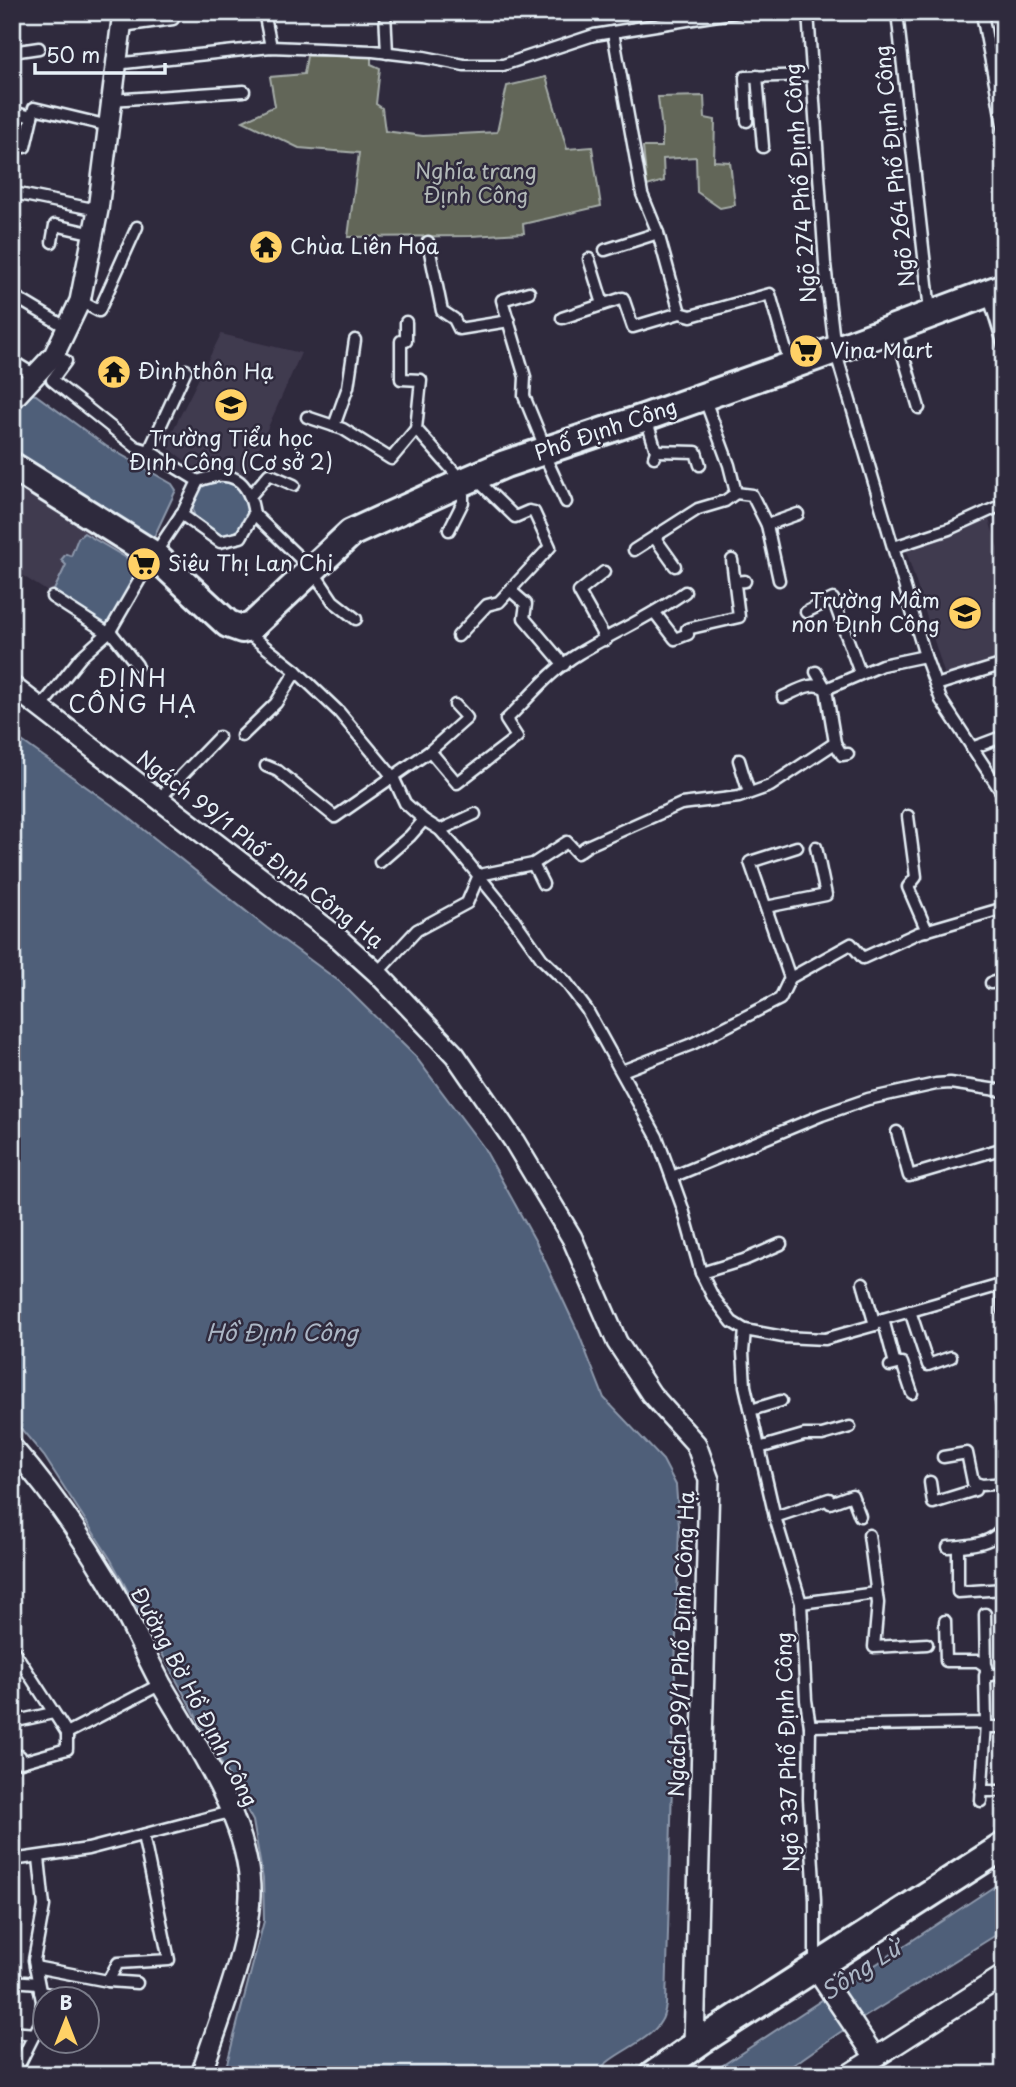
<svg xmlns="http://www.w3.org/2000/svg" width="1016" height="2087" font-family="'Playpen Sans',sans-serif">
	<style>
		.built { fill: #413a50 }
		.green { fill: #626658; stroke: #a5aca8; stroke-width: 2 }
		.water { fill: #505e79; stroke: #8d99ac; stroke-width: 2 }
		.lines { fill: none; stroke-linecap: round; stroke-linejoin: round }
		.lane-casing { stroke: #e8f1f8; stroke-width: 15 }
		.street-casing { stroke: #e8f1f8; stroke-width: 24 }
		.secondary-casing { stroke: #e8f1f8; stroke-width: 32 }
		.lane { stroke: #2f2a3d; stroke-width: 10 }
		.street { stroke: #2f2a3d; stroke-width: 19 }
		.secondary { stroke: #2f2a3d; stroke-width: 26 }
		.labels { text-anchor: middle; stroke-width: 5; stroke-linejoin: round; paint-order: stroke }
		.street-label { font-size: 21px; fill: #e8f1f8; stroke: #2f2a3d }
		.park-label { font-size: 21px; fill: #b2b9b8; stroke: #2f2a3d }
		.poi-label { font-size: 21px; fill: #e8f1f8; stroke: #2f2a3d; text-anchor: start }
		.neighbourhood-label { font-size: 23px; letter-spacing: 2px; fill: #e8f1f8; stroke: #2f2a3d }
		.water-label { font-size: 23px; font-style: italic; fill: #abb6c5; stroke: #2f2a3d }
	</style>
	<rect width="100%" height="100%" fill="#2f2a3d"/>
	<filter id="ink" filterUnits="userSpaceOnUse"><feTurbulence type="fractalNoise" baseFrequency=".0143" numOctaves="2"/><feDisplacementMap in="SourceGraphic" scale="14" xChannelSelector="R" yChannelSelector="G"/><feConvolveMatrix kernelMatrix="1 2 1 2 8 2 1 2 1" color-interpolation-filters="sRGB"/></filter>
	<g filter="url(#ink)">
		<g class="built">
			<path d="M 221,334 L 301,353 L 245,479 L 227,473 L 215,472 L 204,474 L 165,446 Z"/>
			<path d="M 12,473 L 150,558 L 109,631 L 12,569 Z"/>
			<path d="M 988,516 L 1004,569 L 1004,657 L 946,679 L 905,547 L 974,524 Z"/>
		</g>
		<g class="green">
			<path d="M 307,56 L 371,56 L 371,64 L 380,68 L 376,104 L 382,108 L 385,131 L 423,136 L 497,132 L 507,86 L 546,77 L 567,149 L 592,147 L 601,206 L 523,224 L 524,233 L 471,236 L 348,237 L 359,153 L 299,148 L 243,121 L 275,106 L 270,77 L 304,74 Z"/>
			<path d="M 704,96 L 705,118 L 715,120 L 714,161 L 730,162 L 735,205 L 720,208 L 697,192 L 696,157 L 663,159 L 664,181 L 647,186 L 643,147 L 662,147 L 662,130 L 658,97 Z"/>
		</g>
		<g class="water">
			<path d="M 31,394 L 36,395 L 106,446 L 172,484 L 176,490 L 153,539 L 12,456 L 12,415 Z"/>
			<circle cx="221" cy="507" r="28"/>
			<path d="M 84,533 L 135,563 C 141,583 121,612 106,625 L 67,603 L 54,590 L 66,565 L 61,560 L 66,554 L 71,556 L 78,538 Z"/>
			<path d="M 12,734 L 123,813 L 267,928 L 340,982 L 415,1056 L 484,1148 L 537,1244 L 578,1332 L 604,1398 L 663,1460 L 676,1485 L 679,1526 L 666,2005 C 665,2010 664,2017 661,2021 C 648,2044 611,2052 595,2075 L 224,2075 L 264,1921 L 263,1879 L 253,1821 L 111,1560 L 44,1456 L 12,1418 Z"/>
			<path d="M 1004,1880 L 1004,1930 L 839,2033 L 779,2075 L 708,2075 Z"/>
		</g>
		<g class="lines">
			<g class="lane-casing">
				<g id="lane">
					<path d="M 264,12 L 271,47"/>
					<path d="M 385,12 L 387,53"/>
					<path d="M 808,12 L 825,264 L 835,350 L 925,656 L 941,700 L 1004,796"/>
					<path d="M 897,12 L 930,311"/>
					<path d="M 982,14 L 1004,130"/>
					<path d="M 122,26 L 173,19"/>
					<path d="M 613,32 L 642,194 L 658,233 L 680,313"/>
					<path d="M 12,52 L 39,48"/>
					<path d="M 115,64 L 271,47 L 373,51 L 424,57 L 464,65 L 503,65 L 594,35 L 737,12"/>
					<path d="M 757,76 L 763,147"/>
					<path d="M 111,100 L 244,91"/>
					<path d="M 12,112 L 32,117"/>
					<path d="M 747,121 L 745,77 L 812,75"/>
					<path d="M 25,147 L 34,108 L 109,126"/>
					<path d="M 19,194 L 98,210"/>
					<path d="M 52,242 L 55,225 L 94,234"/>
					<path d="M 428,242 L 442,311 L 454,319 L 459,329 L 509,321"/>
					<path d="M 605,250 L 658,233"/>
					<path d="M 589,259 L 603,304"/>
					<path d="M 529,292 L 502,300 L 525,377 L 524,396 L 546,450"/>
					<path d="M 988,294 L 1004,346"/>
					<path d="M 12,295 L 67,328"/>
					<path d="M 80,301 L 99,311 L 137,227"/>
					<path d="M 562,318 L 623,298 L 633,327 L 680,313 L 691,316 L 770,294 L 790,365"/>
					<path d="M 406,322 L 406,341 L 401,341 L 401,379 L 421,380 L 416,429 L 463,482 L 463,502 L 449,530"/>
					<path d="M 895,328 L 919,408"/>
					<path d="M 12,361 L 35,375"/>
					<path d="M 704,397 L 729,465 L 736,493 L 752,495 L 767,525 L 779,580"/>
					<path d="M 307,417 L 343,429 L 391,459 L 416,429"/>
					<path d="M 646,418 L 656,451 L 654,457"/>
					<path d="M 334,426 L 348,387 L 355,340"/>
					<path d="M 149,451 L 186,370"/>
					<path d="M 656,451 L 696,452 L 700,465"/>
					<path d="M 543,452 L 566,502"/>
					<path d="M 251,495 L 269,474 L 294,485"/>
					<path d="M 181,514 L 220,542 L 241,537 L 254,514 C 249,479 231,468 198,481"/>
					<path d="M 254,514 L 313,571 L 333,601 L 356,619"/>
					<path d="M 767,525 L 798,514"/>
					<path d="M 655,538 L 675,566"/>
					<path d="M 894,547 L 949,529 L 1004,504"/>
					<path d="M 634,550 L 698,509 L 725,501 L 736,493"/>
					<path d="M 604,572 L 579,592 L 606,640"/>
					<path d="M 735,582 L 745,581"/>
					<path d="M 510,590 L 526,604 L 524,618 L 564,665"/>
					<path d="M 52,597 L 108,633"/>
					<path d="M 806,612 L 833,599 L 860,673"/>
					<path d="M 655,613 L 675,639 L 688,634 L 687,629 L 739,617 L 732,560"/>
					<path d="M 110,631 L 137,665"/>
					<path d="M 245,631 L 296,671 L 339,712 L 393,777 L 405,803 L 424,820 L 440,830 L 461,854 L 513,918 L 542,959 L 566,982 L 587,1010 L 657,1137 L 683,1209 L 701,1273 L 713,1297 L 732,1322 L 745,1330 L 743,1352 L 745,1386 L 775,1517 L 801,1603 L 806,1700 L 810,1726 L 809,1799 L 815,1900 L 815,1963"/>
					<path d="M 458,636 L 487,605 L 499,602 L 550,547 L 534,512 L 529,511 L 515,517 L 477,480"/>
					<path d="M 816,672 L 826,689 L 835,743 L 842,755 L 848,754"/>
					<path d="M 936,685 L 1004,664"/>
					<path d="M 826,689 L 882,665 L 925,656"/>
					<path d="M 783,697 C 797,691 812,680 826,689"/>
					<path d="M 41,707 L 81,657 L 110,631 L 154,555 L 184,510 L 198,481 L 149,451 L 136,447 L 52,380 L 66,361 L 54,355"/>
					<path d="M 242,736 L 276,703 L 296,671"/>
					<path d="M 972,748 L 1004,736"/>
					<path d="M 430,751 L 457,783 L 517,737 L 506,720 C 528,699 551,670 578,654 C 614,632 649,618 685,592"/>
					<path d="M 739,760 L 749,793"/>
					<path d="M 266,766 L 278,771 L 335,817 L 430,751 L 467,718 L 455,705"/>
					<path d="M 159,799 L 219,737"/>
					<path d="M 908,816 L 916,877 L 908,887 L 927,931"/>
					<path d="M 440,830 L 475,814"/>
					<path d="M 380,862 L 410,836 L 424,820"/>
					<path d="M 533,864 L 543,884"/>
					<path d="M 766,907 L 826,895 L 816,847"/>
					<path d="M 377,973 L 417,930 L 467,903 L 479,875 L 533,864 L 567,842 L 577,853 L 587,846 L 681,804 L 739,797 L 770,786 L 835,743"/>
					<path d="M 790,978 L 750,862 L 797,847"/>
					<path d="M 991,983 L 1004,979"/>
					<path d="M 622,1071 L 692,1044 L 780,999 L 790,978 L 851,944 L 863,958 L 918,933 L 1004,908"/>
					<path d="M 897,1132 L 909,1176 L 1004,1148"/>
					<path d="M 672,1177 L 822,1115 L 868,1099 L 936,1084 L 950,1083 L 1004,1091"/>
					<path d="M 701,1273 L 744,1260 L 781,1244"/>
					<path d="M 863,1283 L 875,1325"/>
					<path d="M 1001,1285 L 1004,1311"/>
					<path d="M 910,1311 L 928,1365 L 951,1357"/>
					<path d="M 883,1319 L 895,1364"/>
					<path d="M 745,1330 L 783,1337 L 825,1339 L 875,1325 L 883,1319 L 1004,1284"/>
					<path d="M 890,1366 L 902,1363 L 912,1393"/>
					<path d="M 1004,1398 L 1001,1400 L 1004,1414"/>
					<path d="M 751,1410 L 781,1401"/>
					<path d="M 759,1448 L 804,1435 L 822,1435 L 850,1427"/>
					<path d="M 943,1457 L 967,1453 L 973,1482 L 982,1485 L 1004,1483"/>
					<path d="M 930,1482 L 933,1503 L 975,1490 L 973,1482"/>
					<path d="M 775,1517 L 829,1499 L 830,1503 L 852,1495 L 860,1516"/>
					<path d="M 869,1535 L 878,1603 L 874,1647 L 927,1644"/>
					<path d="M 948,1547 C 967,1546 998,1544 1004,1524"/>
					<path d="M 958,1547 L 958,1592 L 1004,1589"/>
					<path d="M 801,1603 L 876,1593"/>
					<path d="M 985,1614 L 986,1672"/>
					<path d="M 945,1621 L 946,1661 L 978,1661 L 987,1667"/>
					<path d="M 12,1648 L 67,1733 L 161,1684"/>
					<path d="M 12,1722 L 53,1713"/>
					<path d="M 810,1726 L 986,1723 L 985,1676 L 1004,1673"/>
					<path d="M 986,1727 L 1004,1727"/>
					<path d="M 12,1758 L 20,1756 L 21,1762 L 67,1749 L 67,1733"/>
					<path d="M 981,1791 L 1004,1791"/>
					<path d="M 981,1801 L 986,1723"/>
					<path d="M 12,1860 L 88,1849 L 230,1812"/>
					<path d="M 35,1967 L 108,1981 L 118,1963 L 169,1960 L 143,1835"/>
					<path d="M 12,1981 L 38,1983"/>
					<path d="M 108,1981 L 137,1983"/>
					<path d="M 40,1992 L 81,2000"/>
					<path d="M 12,2032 L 35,2034"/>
					<path d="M 14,2075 L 40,2023 L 42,2001 L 34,1960 L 44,1906 L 39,1858"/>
				</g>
			</g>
			<g class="street-casing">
				<g id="street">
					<path d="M 12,400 L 54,355 L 80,301 L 98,210 L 123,12"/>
					<path d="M 12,686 L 335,935 L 377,973 L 455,1055 L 514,1141 L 572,1238 L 617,1342 L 651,1394 L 696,1444 L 709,1480 L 694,2045"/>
					<path d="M 12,1447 C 48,1488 80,1534 108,1581 C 127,1614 143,1650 161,1684 C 196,1745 252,1824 250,1896 C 248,1951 218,2022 201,2075"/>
					<path d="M 815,1968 L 875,2057"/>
					<path d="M 848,2075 L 1004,1975"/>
				</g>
			</g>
			<g class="secondary-casing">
				<g id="secondary">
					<path d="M 12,466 L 154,555 L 228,624 L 242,629 L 252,626 L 351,533 L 463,482 L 505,464 L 646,417 L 835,350 L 1004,287"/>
					<path d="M 653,2075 L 704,2039 L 1004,1846"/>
				</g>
			</g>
			<use href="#lane" class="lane"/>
			<use href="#street" class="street"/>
			<use href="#secondary" class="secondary"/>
		</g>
	</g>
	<defs>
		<g id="temple-disc" transform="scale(1.75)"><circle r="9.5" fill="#ffd166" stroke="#2f2a3d"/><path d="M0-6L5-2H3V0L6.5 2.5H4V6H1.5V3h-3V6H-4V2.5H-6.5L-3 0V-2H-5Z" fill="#111"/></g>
		<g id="supermarket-disc" transform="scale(1.75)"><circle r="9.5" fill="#ffd166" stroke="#2f2a3d"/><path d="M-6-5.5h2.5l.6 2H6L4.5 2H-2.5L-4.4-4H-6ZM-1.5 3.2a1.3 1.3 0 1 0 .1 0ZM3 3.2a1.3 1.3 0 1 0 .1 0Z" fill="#111"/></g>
		<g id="school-disc" transform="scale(1.75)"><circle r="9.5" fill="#ffd166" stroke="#2f2a3d"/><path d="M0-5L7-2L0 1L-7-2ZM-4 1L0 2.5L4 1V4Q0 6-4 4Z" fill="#111"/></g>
	</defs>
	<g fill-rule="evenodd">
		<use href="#temple-disc" x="266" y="247"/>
		<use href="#supermarket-disc" x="806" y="351"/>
		<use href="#temple-disc" x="114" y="372"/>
		<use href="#school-disc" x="231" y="405"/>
		<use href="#supermarket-disc" x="144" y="564"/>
		<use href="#school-disc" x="965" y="613"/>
	</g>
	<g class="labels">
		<g class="street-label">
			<text transform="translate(895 166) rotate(-96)" y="7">Ngõ 264 Phố Định Công</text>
			<text transform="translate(801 183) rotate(-94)" y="7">Ngõ 274 Phố Định Công</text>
			<text transform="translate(606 430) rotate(-19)" y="7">Phố Định Công</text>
			<text transform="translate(260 850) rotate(38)" y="7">Ngách 99/1 Phố Định Công Hạ</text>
			<text transform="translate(682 1644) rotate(-88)" y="7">Ngách 99/1 Phố Định Công Hạ</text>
			<text transform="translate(194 1697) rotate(62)" y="7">Đường Bờ Hồ Định Công</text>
			<text transform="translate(788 1752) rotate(-92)" y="7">Ngõ 337 Phố Định Công</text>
		</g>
		<g class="park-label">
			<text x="476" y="179">Nghĩa trang<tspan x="476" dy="24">Định Công</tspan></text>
		</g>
		<g class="poi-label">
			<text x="290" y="254">Chùa Liên Hoa</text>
			<text x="830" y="358">Vina Mart</text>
			<text x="138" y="379">Đình thôn Hạ</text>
			<text x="231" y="446" text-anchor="middle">Trường Tiểu học<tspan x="231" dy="24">Định Công (Cơ sở 2)</tspan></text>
			<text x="168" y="571">Siêu Thị Lan Chi</text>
			<text x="940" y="608" text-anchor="end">Trường Mầm<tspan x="940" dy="24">non Định Công</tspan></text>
		</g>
		<g class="neighbourhood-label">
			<text x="133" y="687">ĐỊNH<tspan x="133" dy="26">CÔNG HẠ</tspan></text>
		</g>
		<g class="water-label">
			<text x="282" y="1341">Hồ Định Công</text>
			<text transform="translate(861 1970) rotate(-33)" y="8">Sông Lừ</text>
		</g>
	</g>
	<rect width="1016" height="2087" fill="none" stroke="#2f2a3d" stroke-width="42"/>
	<rect x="21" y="21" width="974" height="2045" fill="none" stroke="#e8f1f8" stroke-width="2.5" filter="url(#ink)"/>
	<g transform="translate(66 2020)"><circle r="33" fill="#2f2a3d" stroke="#797a88" stroke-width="2"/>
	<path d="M0-5L12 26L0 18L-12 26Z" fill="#ffd166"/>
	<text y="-10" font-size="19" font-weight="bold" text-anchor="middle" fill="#e8f1f8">B</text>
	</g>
	<path d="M35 63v10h130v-10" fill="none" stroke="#e8f1f8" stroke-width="3.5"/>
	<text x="46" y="63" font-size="21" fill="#e8f1f8" stroke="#2f2a3d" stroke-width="5" paint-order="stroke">50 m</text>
</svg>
